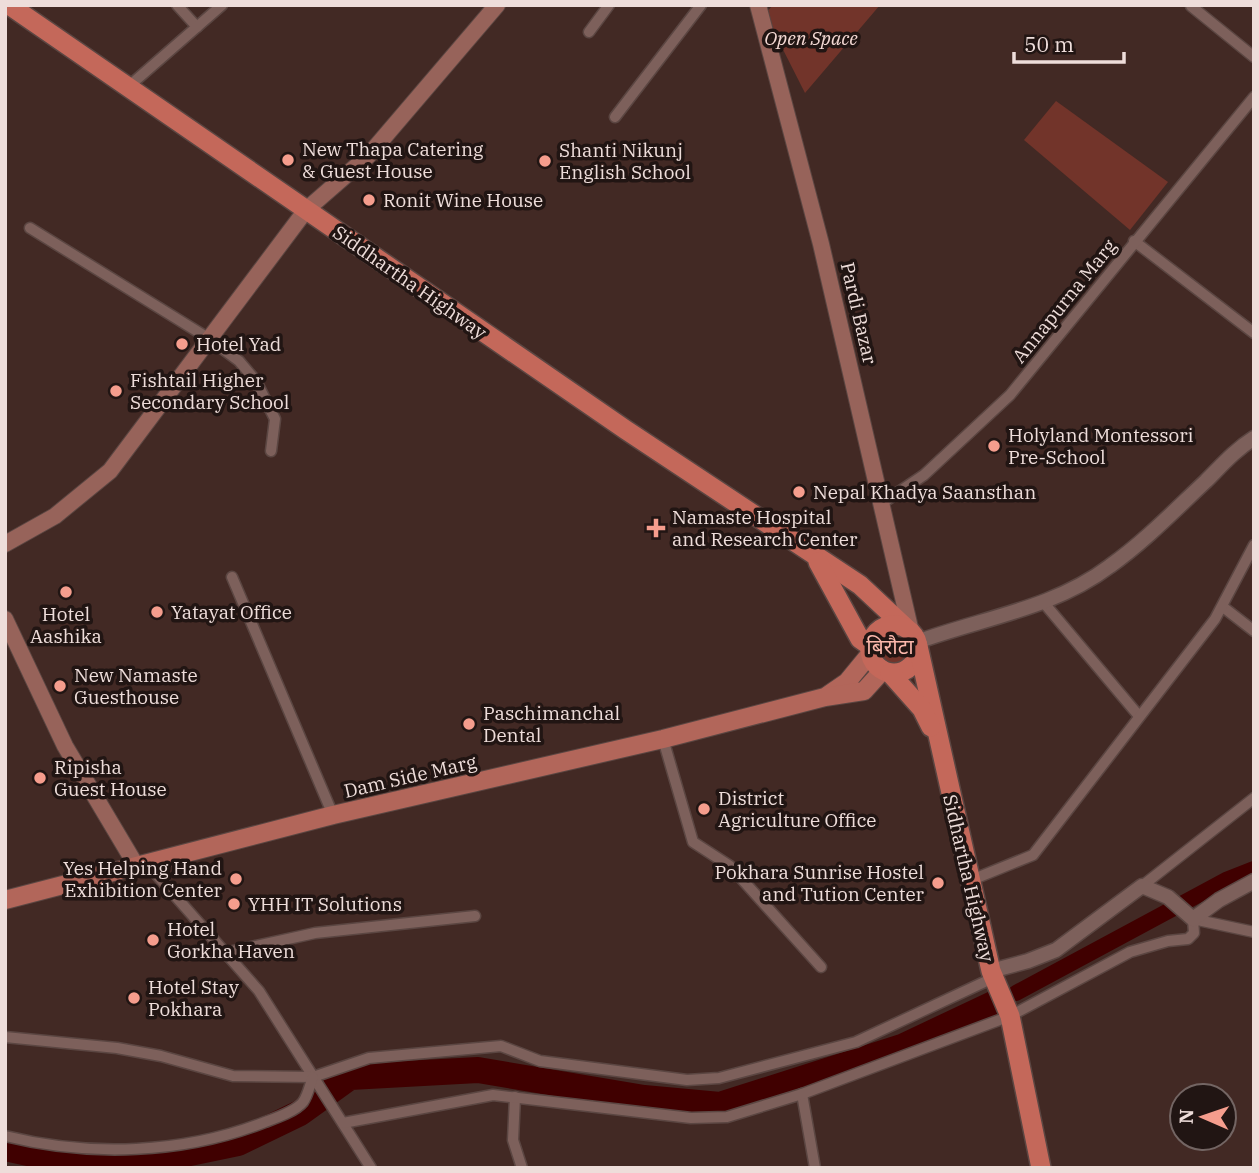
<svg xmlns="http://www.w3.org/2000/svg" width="1259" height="1173" font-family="'IBM Plex Serif','Noto Sans Devanagari',serif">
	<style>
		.green { fill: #72342a }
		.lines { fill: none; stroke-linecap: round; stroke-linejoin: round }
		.canal { stroke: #400000; stroke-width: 16 }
		.river { stroke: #400000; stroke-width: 26 }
		.minor-casing { stroke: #5b4642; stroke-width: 13 }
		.tertiary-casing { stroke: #5b4642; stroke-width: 17 }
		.secondary-casing { stroke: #5b4642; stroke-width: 18 }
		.primary-casing { stroke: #5b4642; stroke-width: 20 }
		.trunk-casing { stroke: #5b4642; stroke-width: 22 }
		.minor { stroke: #7d605b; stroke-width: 10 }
		.tertiary { stroke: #7d605b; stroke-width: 14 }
		.secondary { stroke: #97635a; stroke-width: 16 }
		.primary { stroke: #b2665a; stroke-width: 18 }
		.trunk { stroke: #c4685a; stroke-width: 19 }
		.poi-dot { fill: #f59d8d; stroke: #211513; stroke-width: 2.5 }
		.labels { text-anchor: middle; stroke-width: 7; stroke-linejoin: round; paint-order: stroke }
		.park-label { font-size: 19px; font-style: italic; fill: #f5dad5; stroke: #211513 }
		.poi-label { font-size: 19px; fill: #eeddda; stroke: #211513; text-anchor: start }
		.street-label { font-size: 19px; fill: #eeddda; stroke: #211513 }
		.neighbourhood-label { font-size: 21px; fill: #fbb8ac; stroke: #211513 }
	</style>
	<rect width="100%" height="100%" fill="#422924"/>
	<g class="green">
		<path d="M 773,5 L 880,5 L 805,93 L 765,14 Z"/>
		<path d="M 1056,101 L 1168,182 L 1130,230 L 1024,140 Z"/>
		<circle cx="894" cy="649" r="16"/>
	</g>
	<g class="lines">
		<path class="canal" d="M 1016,993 L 1226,880 L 1254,869"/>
		<path class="river" d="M 5,1148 L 42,1156 L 116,1159 L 185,1154 L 238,1143 L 300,1113 L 350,1077 L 478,1070 L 644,1098 L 720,1105 L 902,1047 L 993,1004"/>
		<g class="minor-casing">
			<g id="minor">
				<path d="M 177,5 L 197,27"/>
				<path d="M 1191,6 L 1254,57"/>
				<path d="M 589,32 L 609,5"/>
				<path d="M 128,87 L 222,5"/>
				<path d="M 615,117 L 701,5"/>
				<path d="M 30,228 L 208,338 L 239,361 L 256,381 L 275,419 L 271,451"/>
				<path d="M 1134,241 L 1254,333"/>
				<path d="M 881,504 L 924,475 L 1010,395 L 1254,97"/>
				<path d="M 232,577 L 333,815"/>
				<path d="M 1044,603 L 1139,716"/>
				<path d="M 1223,607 L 1254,631"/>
				<path d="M 663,739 L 693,842 L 730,866 L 821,967"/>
				<path d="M 147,864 L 259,991 L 371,1168"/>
				<path d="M 969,881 L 1033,855 L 1215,619 L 1254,545"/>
				<path d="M 1142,886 L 1254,798"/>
				<path d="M 224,953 L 315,933 L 475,916"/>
				<path d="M 5,1037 L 117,1048 L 161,1056 L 233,1076 L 313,1077 L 369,1058 L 501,1046 L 540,1061 L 687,1080 L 719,1078 L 856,1042 L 993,978"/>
				<path d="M 802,1094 L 815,1168"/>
				<path d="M 515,1097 L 513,1140 L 522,1168"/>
				<path d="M 343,1123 L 493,1095 L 691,1118 L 727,1117 L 802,1094 L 1010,1016 L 1130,952 L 1168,941 L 1188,939 L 1194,933 L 1193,919 L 1254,932"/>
				<path d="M 5,1136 C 90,1157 184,1154 265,1122 C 276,1118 296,1111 303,1102 C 308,1095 310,1084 313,1077"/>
			</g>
		</g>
		<g class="tertiary-casing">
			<g id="tertiary">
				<path d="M 917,642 C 982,618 1053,609 1110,566 C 1145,541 1175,510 1206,481 C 1222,465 1235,450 1254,438"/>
				<path d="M 991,971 L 1028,961 L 1056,950 L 1142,886 L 1168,897 L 1193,919 L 1219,900 L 1254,881"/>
			</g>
		</g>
		<g class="secondary-casing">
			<g id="secondary">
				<path d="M 758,5 L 821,244 L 911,632"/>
				<path d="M 5,544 L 55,516 L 110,471 L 306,210 L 368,156 L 497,5"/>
				<path d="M 5,619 L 65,746 L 137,867"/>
			</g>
		</g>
		<g class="primary-casing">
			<g id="primary">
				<path d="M 828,695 L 847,682 L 870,654"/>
				<path d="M 5,900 L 333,815 L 663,739 L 825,697 L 864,691 L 883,670"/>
			</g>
		</g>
		<g class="trunk-casing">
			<g id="trunk">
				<path d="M 9,5 L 626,430 L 860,585 L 905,627"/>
				<path d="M 818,562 L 860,639 L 870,646"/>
				<circle cx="894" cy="649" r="24"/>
				<path d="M 918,646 L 991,971 L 1010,1016 L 1041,1168"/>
				<path d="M 890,673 L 922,709 L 931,727"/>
			</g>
		</g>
		<use href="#minor" class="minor"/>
		<use href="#tertiary" class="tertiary"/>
		<use href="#secondary" class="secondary"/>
		<use href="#primary" class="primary"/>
		<use href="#trunk" class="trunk"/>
	</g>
	<g class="poi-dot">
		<circle cx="288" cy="160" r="7"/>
		<circle cx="545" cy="161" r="7"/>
		<circle cx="369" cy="200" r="7"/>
		<circle cx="182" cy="344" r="7"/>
		<circle cx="116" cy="391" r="7"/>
		<circle cx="994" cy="446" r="7"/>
		<circle cx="799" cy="492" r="7"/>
		<path d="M652.5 517.5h7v7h7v7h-7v7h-7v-7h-7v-7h7z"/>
		<circle cx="66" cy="592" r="7"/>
		<circle cx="157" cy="612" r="7"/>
		<circle cx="60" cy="686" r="7"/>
		<circle cx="469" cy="724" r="7"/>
		<circle cx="40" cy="778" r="7"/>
		<circle cx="704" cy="809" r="7"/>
		<circle cx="236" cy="879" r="7"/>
		<circle cx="938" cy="883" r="7"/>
		<circle cx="234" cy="904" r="7"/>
		<circle cx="153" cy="940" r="7"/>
		<circle cx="134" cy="998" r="7"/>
	</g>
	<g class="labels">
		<g class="park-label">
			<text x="811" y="45">Open Space</text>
		</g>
		<g class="poi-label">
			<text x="302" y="156">New Thapa Catering<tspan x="302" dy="22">&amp; Guest House</tspan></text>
			<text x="559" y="157">Shanti Nikunj<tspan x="559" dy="22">English School</tspan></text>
			<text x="383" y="207">Ronit Wine House</text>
			<text x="196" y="351">Hotel Yad</text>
			<text x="130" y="387">Fishtail Higher<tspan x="130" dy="22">Secondary School</tspan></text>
			<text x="1008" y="442">Holyland Montessori<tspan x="1008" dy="22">Pre-School</tspan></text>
			<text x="813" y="499">Nepal Khadya Saansthan</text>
			<text x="672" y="524">Namaste Hospital<tspan x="672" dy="22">and Research Center</tspan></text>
			<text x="171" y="619">Yatayat Office</text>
			<text x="66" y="621" text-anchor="middle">Hotel<tspan x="66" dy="22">Aashika</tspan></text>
			<text x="74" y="682">New Namaste<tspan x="74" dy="22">Guesthouse</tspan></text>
			<text x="483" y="720">Paschimanchal<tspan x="483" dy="22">Dental</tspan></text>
			<text x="54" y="774">Ripisha<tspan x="54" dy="22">Guest House</tspan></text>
			<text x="718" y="805">District<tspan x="718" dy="22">Agriculture Office</tspan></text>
			<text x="222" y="875" text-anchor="end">Yes Helping Hand<tspan x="222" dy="22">Exhibition Center</tspan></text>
			<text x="924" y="879" text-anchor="end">Pokhara Sunrise Hostel<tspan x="924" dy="22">and Tution Center</tspan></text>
			<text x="248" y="911">YHH IT Solutions</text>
			<text x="167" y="936">Hotel<tspan x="167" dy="22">Gorkha Haven</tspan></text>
			<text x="148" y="994">Hotel Stay<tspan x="148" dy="22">Pokhara</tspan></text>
		</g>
		<g class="street-label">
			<text transform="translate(410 282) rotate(35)" y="7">Siddhartha Highway</text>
			<text transform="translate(1064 301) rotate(-51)" y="7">Annapurna Marg</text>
			<text transform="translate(859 313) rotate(77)" y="7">Pardi Bazar</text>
			<text transform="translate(410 776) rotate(-13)" y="7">Dam Side Marg</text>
			<text transform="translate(969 878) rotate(77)" y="7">Sidhartha Highway</text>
		</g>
		<g class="neighbourhood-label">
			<text x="890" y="654">बिरौटा</text>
		</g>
	</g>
	<rect width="1259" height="1173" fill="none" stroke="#eeddda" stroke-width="14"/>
	<g transform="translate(1203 1117) rotate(272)"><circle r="33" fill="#211513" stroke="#736563" stroke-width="2"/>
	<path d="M0-5L12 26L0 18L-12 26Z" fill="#f59d8d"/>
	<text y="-10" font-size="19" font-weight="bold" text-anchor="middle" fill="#eeddda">N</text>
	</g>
	<path d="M1014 52v10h110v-10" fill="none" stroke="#eeddda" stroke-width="3.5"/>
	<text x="1024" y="52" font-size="21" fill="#eeddda" stroke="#211513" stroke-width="5" paint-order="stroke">50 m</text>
</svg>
